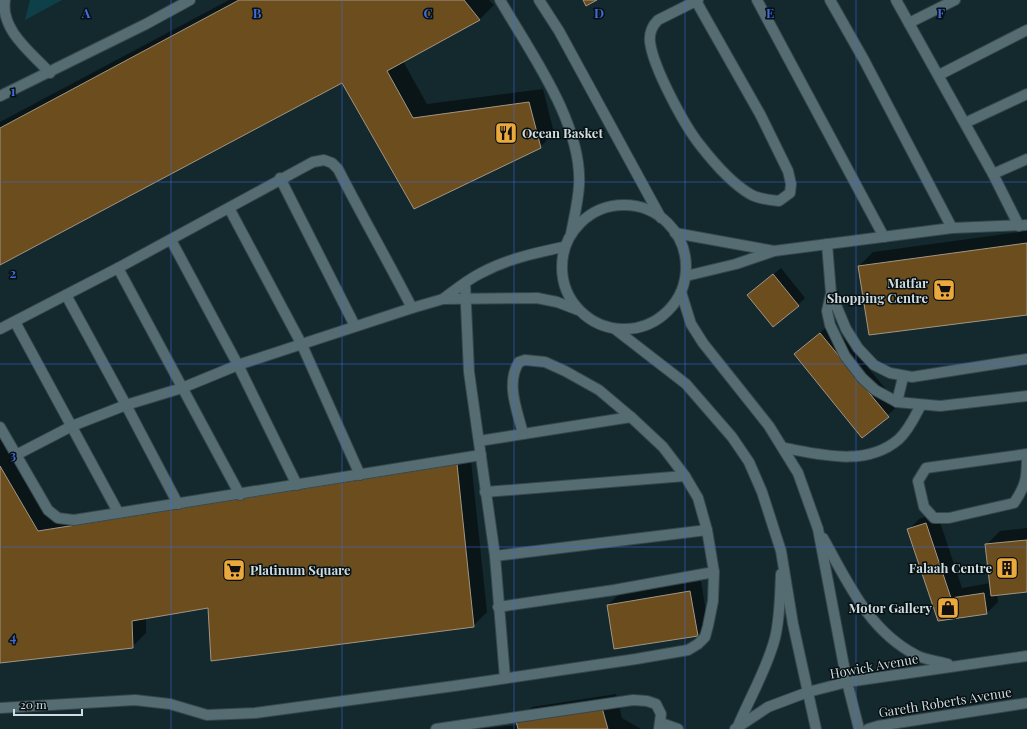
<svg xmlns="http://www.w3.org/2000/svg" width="1027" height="729" font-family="'Playfair Display',serif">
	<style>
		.green { fill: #0e404a }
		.shadow { fill: #0007 }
		.building { fill: #6c4d1e; stroke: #a29583 }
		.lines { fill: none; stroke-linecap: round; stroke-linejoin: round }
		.lane-casing { stroke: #36474b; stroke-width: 12 }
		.street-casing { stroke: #36474b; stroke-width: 12 }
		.lane { stroke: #546c72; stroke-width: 10 }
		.street { stroke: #546c72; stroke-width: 10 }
		.grid { fill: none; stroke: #416ada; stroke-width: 1; stroke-opacity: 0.55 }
		.labels { text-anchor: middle; stroke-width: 3; stroke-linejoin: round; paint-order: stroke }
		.poi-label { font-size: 13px; font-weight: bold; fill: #cfdce0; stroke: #071012; text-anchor: end }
		.street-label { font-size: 13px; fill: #cfdce0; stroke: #071012 }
		.grid-label { font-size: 13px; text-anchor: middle; font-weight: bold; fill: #416ada; stroke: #071012; stroke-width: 3; stroke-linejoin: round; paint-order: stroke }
	</style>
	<rect width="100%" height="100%" fill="#13292e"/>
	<path class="green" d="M 30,0 L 62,0 L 25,20 Z"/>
	<g class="shadow">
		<path d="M 229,0 L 489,0 L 494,5 L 480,19 L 403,61 L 427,104 L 543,89 L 554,133 L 540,147 L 414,207 L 342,81 L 0,264 L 0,122 Z"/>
		<path d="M 1027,231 L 1027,314 L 859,266 L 873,252 Z"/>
		<path d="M 781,268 L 805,298 L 798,305 L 749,295 Z"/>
		<path d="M 831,323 L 899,405 L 863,437 L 795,355 Z"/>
		<path d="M 0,429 L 52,518 L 470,451 L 487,612 L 473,626 L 209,607 L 146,618 L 146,633 L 132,647 L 0,662 Z"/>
		<path d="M 937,513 L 962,588 L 990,583 L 986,545 L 1000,531 L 1027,528 L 1027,591 L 997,594 L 998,602 L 987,613 L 938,620 L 909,529 L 919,519 Z"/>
		<path d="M 701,581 L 708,625 L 697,635 L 608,605 L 619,594 Z"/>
		<path d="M 616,694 L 622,718 L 641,729 L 480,729 L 518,725 L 518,721 L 532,707 Z"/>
	</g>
	<g class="building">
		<path d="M 239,0 L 464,0 L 480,20 L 387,71 L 413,118 L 529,102 L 541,148 L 414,209 L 342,83 L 0,265 L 0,128 Z"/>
		<path d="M 583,0 L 597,0 L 586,6 Z"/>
		<path d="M 1027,243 L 1027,315 L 869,335 L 858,266 Z"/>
		<path d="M 773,274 L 799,306 L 773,327 L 747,295 Z"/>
		<path d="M 820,333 L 889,417 L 862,438 L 794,354 Z"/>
		<path d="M 457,464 L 474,627 L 211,661 L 208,608 L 132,621 L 133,648 L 0,663 L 0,466 L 38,531 Z"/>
		<path d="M 926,523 L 951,598 L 984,593 L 987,614 L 938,621 L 907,529 Z"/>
		<path d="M 1027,540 L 1027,592 L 991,596 L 985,544 Z"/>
		<path d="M 690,591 L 698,636 L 614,649 L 607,605 Z"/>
		<path d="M 602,708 L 608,729 L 518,729 L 516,721 Z"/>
	</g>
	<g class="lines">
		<g class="lane-casing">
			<g id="lane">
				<path d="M 5,0 C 0,30 32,53 50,73"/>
				<path d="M 757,0 L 884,237"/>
				<path d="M 830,0 L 864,60 L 952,228"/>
				<path d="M 896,0 L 993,174 L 1019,226"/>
				<path d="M 696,1 L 760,114 L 788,171 L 791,184 L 790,193 L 779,201 C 770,200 758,199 750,194 C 731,183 714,163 700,145 C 684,125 653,67 650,42 C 649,33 652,26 658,20 L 698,0"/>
				<path d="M 909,23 L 955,0"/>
				<path d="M 939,75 L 1027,30"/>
				<path d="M 965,123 L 1027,94"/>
				<path d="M 993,174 L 1027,159"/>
				<path d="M 280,178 L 355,326"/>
				<path d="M 229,208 L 302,345 L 360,475"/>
				<path d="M 675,233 L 774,251"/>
				<path d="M 171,240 L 238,365 L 297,485"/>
				<path d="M 827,244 L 831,293 L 827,311 L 830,325 L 845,356 L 862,378 L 875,390 L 897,402 L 940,406 L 1027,396"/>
				<path d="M 118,268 L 240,495"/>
				<path d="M 686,276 L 736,264 L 774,251 L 952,228 L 1027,225"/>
				<path d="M 465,283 L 469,372 L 495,556 L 505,678"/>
				<path d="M 831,293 L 846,329 L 858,348 L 874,365 L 890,373 L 912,377 L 1027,359"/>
				<path d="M 66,295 L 126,405 L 178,504"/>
				<path d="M 443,299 C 455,290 467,280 481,273 C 507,259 535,253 563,247"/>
				<path d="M 15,322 L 118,512"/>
				<path d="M 0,329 L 118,268 L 313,162 L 324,160 L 332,163 L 338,169 C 362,216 388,261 412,308"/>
				<path d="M 897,402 L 903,377"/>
				<path d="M 0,427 L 48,510 L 58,518 L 74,520 L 481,455"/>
				<path d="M 479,441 L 631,417"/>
				<path d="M 784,448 C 822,455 867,467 899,439 C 909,430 915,416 921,405"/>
				<path d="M 1027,454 C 1027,476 1027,484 1014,503 L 949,518 L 934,518 L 924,507 L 918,481 L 926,468 L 1027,454"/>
				<path d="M 16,455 L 72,426 L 126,405 L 182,388 L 238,365 L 412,308 L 443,299 L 537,298 L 557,302 L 578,310"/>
				<path d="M 485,492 L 685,476"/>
				<path d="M 495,556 L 707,530"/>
				<path d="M 498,607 L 614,590 L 714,572"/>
				<path d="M 0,708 L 135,700 L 170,704 L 207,715 L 255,713 L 454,686 L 636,659 L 688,650 L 698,644 L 705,637 L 708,626 L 713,601 L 714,572 L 707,530 L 698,498 L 685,476 L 663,447 L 631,417 L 599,390 L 565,371 L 545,362 L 525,360 L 519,362 C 505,384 518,412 523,434"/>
				<path d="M 661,723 L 678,729"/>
				<path d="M 436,729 L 633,700 L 647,701 L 656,704 L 661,714 L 659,729"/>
			</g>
		</g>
		<g class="street-casing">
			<g id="street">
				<path d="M 500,0 C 530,52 583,124 579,186 C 578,202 574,218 571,234"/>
				<path d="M 539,0 L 559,31 L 661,218"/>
				<path d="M 0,96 L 146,24 L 190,0"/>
				<circle cx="624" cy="267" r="62"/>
				<path d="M 681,292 L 691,324 L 703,343 L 769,426 L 798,473 L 818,529 L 847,682 L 859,729"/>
				<path d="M 615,329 L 686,384 L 732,437 L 749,462 L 762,492 L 781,551 L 793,624 L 816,729"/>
				<path d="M 823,538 C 848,582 868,630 916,655 C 925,660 938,661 948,664"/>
				<path d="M 738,726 C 750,697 767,669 775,638 C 780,618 780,595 781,574"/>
				<path d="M 735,729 L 768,707 L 808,692 L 847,682 L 1027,656"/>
				<path d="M 868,729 L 878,726 L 1027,703"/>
			</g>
		</g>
		<use href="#lane" class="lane"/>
		<use href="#street" class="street"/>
	</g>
	<path class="grid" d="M 171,0 L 171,729M 342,0 L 342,729M 514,0 L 514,729M 685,0 L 685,729M 856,0 L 856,729M 0,182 L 1027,182M 0,364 L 1027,364M 0,547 L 1027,547"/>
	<defs>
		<g id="restaurant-square" transform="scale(1.15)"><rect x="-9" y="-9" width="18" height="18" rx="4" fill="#eca93b" stroke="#071012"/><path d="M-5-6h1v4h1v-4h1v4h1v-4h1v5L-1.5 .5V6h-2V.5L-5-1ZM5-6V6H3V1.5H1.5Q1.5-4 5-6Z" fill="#111"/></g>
		<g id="supermarket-square" transform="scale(1.15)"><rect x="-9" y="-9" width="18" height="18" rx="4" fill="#eca93b" stroke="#071012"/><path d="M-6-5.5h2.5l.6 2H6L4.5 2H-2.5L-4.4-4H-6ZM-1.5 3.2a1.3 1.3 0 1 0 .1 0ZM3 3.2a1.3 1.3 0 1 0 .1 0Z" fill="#111"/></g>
		<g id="building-square" transform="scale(1.15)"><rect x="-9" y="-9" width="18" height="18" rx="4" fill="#eca93b" stroke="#071012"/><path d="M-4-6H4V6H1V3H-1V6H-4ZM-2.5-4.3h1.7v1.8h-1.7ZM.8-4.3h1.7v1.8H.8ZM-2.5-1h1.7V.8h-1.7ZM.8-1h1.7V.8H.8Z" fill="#111"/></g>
		<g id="shop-square" transform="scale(1.15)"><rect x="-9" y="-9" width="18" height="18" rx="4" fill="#eca93b" stroke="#071012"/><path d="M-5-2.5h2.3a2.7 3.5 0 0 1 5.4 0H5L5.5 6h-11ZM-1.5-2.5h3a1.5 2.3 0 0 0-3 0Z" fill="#111"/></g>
	</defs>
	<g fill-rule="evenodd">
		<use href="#restaurant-square" x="506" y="133"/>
		<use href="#supermarket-square" x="944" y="290"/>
		<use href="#building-square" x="1007" y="568"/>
		<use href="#supermarket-square" x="234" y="570"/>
		<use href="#shop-square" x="948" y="608"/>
	</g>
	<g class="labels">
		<g class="poi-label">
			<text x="522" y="138" text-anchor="start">Ocean Basket</text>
			<text x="928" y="288">Matfar<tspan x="928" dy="15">Shopping Centre</tspan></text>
			<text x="992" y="573">Falaah Centre</text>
			<text x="250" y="575" text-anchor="start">Platinum Square</text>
			<text x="932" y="613">Motor Gallery</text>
		</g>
		<g class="street-label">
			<text transform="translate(874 666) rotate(-10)" y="5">Howick Avenue</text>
			<text transform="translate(945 702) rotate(-9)" y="5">Gareth Roberts Avenue</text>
		</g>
	</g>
	<g class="grid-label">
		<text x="86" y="18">A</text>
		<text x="257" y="18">B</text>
		<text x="428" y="18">C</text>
		<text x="599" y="18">D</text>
		<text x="770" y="18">E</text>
		<text x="941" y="18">F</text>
		<text x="13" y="96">1</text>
		<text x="13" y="278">2</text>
		<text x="13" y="460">3</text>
		<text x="13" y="642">4</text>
	</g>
	<path d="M14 709v6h68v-6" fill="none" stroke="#cfdce0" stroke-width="2"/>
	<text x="20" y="709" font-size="12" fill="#cfdce0" stroke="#071012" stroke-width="3" paint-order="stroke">20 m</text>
</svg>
